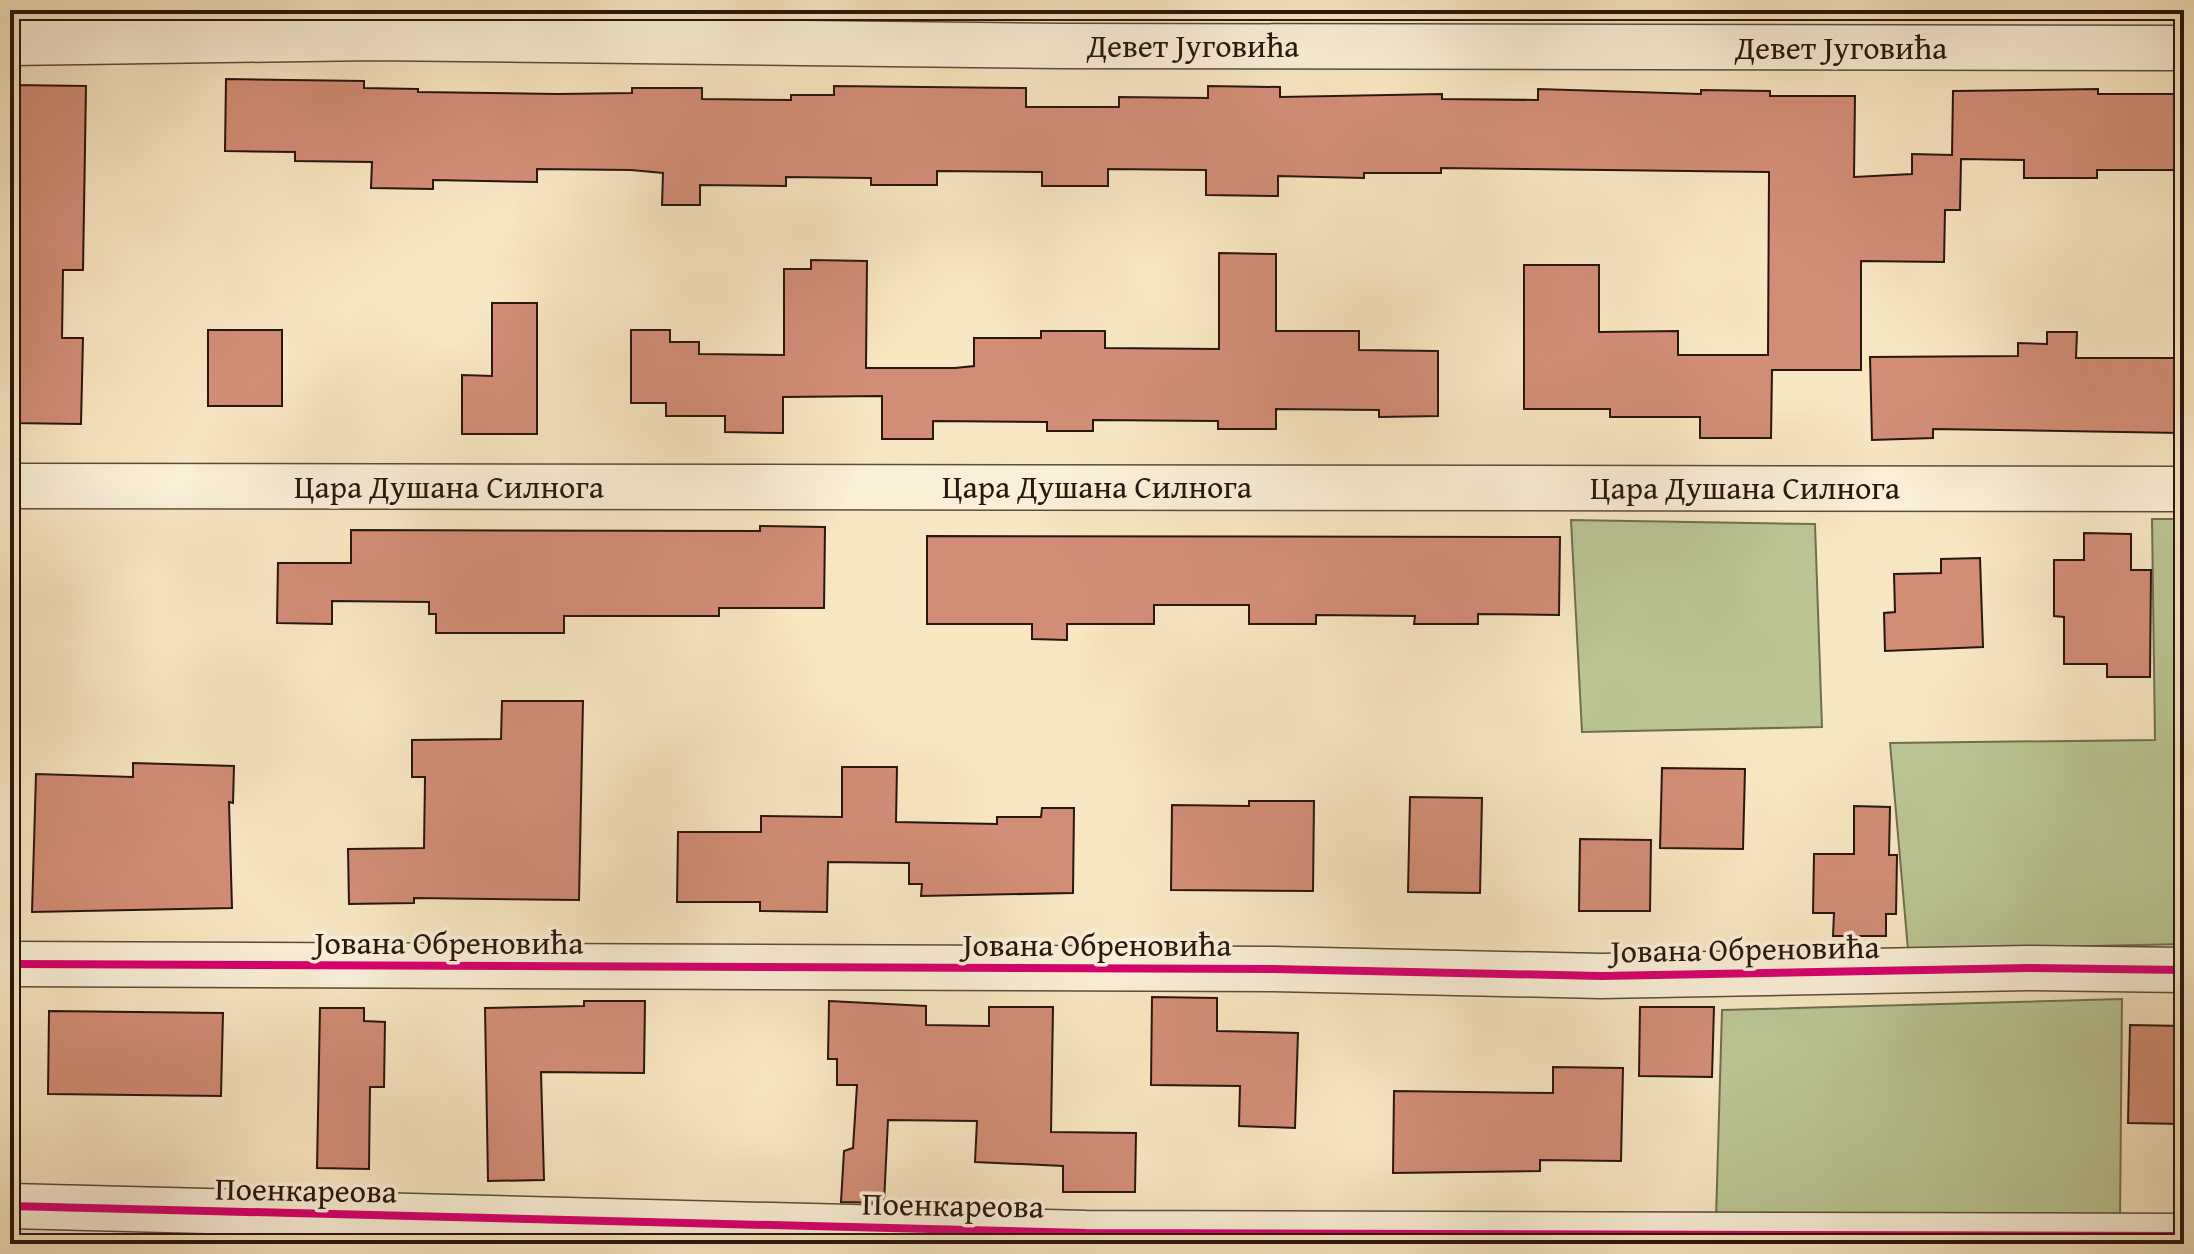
<svg xmlns="http://www.w3.org/2000/svg" width="2194" height="1254" font-family="'Gentium Book Plus',serif">
	<style>
		.green { fill: #bbc594; stroke: #726e50; stroke-width: 2 }
		.building { fill: #d28d77; stroke: #29160d; stroke-width: 2 }
		.lines { fill: none; stroke-linecap: round; stroke-linejoin: round }
		.street-casing { stroke: #5c4a3a; stroke-width: 47 }
		.street { stroke: #faefd7; stroke-width: 44 }
		.cycleway-casing { stroke: #faefd7; stroke-width: 13 }
		.cycleway { stroke: #d6006c; stroke-width: 8 }
		.labels { text-anchor: middle; stroke-width: 7; stroke-linejoin: round; paint-order: stroke }
		.street-label { font-size: 32px; fill: #29160d; stroke: #faefd7 }
	</style>
	<rect width="100%" height="100%" fill="#f7e6c2"/>
	<filter id="stains"><feTurbulence type="fractalNoise" baseFrequency=".0025" numOctaves="4"/><feColorMatrix values="0 0 0 0 .2 0 0 0 0 .09 0 0 0 0 .02 0 0 0 .5 -.17"/></filter>
	<radialGradient id="worn" r=".72"><stop offset=".6" stop-color="#630" stop-opacity="0"/><stop offset="1" stop-color="#630" stop-opacity=".3"/></radialGradient>
	<g class="green">
		<path d="M 2152,519 L 2184,519 L 2184,944 L 1908,950 L 1890,743 L 2155,740 Z"/>
		<path d="M 1571,520 L 1815,524 L 1822,727 L 1582,732 Z"/>
		<path d="M 2122,999 L 2120,1219 L 1716,1219 L 1722,1010 Z"/>
	</g>
	<g class="building">
		<path d="M 226,79 L 364,81 L 364,88 L 418,89 L 418,92 L 558,94 L 632,93 L 632,88 L 702,88 L 702,99 L 791,100 L 791,95 L 834,95 L 834,86 L 1026,88 L 1026,107 L 1119,107 L 1119,97 L 1208,98 L 1208,86 L 1280,87 L 1280,97 L 1442,94 L 1442,99 L 1538,100 L 1538,89 L 1701,94 L 1701,90 L 1770,91 L 1770,96 L 1855,96 L 1854,177 L 1912,174 L 1912,154 L 1952,155 L 1953,91 L 2098,89 L 2098,94 L 2181,94 L 2180,170 L 2097,170 L 2097,178 L 2024,178 L 2024,160 L 1961,159 L 1960,210 L 1945,210 L 1944,262 L 1861,261 L 1861,370 L 1772,370 L 1771,438 L 1700,438 L 1700,417 L 1610,417 L 1610,409 L 1524,409 L 1524,265 L 1599,265 L 1599,332 L 1678,331 L 1678,355 L 1768,355 L 1769,172 L 1441,168 L 1441,173 L 1364,173 L 1364,178 L 1278,176 L 1278,196 L 1206,195 L 1206,170 L 1108,169 L 1108,186 L 1042,186 L 1042,172 L 937,171 L 937,185 L 871,185 L 871,178 L 786,177 L 786,186 L 700,185 L 700,205 L 662,205 L 663,173 L 631,170 L 537,169 L 537,182 L 433,180 L 433,189 L 371,188 L 372,162 L 295,161 L 295,152 L 225,151 Z"/>
		<path d="M 14,85 L 86,86 L 83,270 L 63,270 L 62,338 L 83,338 L 81,424 L 10,423 L 10,337 L 17,338 L 18,269 L 15,269 Z"/>
		<path d="M 1219,253 L 1276,254 L 1276,331 L 1359,331 L 1359,350 L 1438,351 L 1438,416 L 1379,417 L 1379,410 L 1276,409 L 1276,429 L 1218,429 L 1218,421 L 1093,420 L 1093,431 L 1047,431 L 1047,422 L 933,421 L 933,439 L 882,439 L 882,396 L 783,397 L 783,433 L 725,432 L 725,416 L 666,416 L 666,403 L 631,403 L 631,330 L 670,330 L 670,342 L 699,342 L 699,354 L 784,355 L 784,269 L 811,269 L 811,260 L 867,261 L 866,368 L 955,368 L 974,366 L 974,338 L 1041,338 L 1041,331 L 1105,331 L 1105,348 L 1219,349 Z"/>
		<path d="M 492,303 L 537,303 L 537,434 L 462,434 L 462,375 L 492,376 Z"/>
		<rect x="208" y="330" width="74" height="76"/>
		<path d="M 2047,332 L 2077,332 L 2076,358 L 2182,358 L 2182,433 L 1933,429 L 1933,438 L 1872,440 L 1870,357 L 2018,356 L 2018,343 L 2047,344 Z"/>
		<path d="M 760,526 L 825,527 L 824,608 L 719,608 L 719,616 L 564,616 L 564,633 L 436,633 L 436,614 L 429,614 L 429,602 L 332,601 L 332,624 L 277,623 L 278,563 L 351,563 L 351,530 L 760,531 Z"/>
		<path d="M 2084,533 L 2131,534 L 2131,570 L 2151,570 L 2150,677 L 2107,677 L 2107,664 L 2064,664 L 2064,617 L 2054,616 L 2054,560 L 2084,560 Z"/>
		<path d="M 927,536 L 1560,537 L 1559,615 L 1478,614 L 1478,624 L 1414,624 L 1415,616 L 1316,615 L 1316,624 L 1249,624 L 1249,605 L 1154,605 L 1154,624 L 1067,624 L 1067,640 L 1032,639 L 1032,624 L 927,624 Z"/>
		<path d="M 1980,558 L 1983,647 L 1885,651 L 1884,613 L 1895,612 L 1894,574 L 1941,573 L 1941,559 Z"/>
		<path d="M 502,701 L 583,701 L 579,900 L 414,898 L 414,903 L 349,904 L 348,849 L 424,848 L 425,777 L 412,777 L 412,740 L 501,739 Z"/>
		<path d="M 133,763 L 234,766 L 233,803 L 229,802 L 232,908 L 32,912 L 36,774 L 133,777 Z"/>
		<path d="M 842,767 L 897,767 L 896,822 L 997,824 L 997,817 L 1041,817 L 1042,808 L 1074,808 L 1073,893 L 921,896 L 922,884 L 909,884 L 909,863 L 828,862 L 827,912 L 760,911 L 760,902 L 677,902 L 678,832 L 761,832 L 761,816 L 842,817 Z"/>
		<path d="M 1662,768 L 1745,769 L 1743,849 L 1660,848 Z"/>
		<path d="M 1410,797 L 1482,798 L 1480,893 L 1408,892 Z"/>
		<path d="M 1249,801 L 1314,801 L 1313,891 L 1171,890 L 1172,805 L 1249,806 Z"/>
		<path d="M 1854,806 L 1890,807 L 1889,855 L 1897,855 L 1896,914 L 1886,914 L 1886,936 L 1833,936 L 1834,913 L 1813,913 L 1814,854 L 1854,854 Z"/>
		<path d="M 1580,839 L 1651,840 L 1650,911 L 1579,911 Z"/>
		<path d="M 1152,997 L 1217,998 L 1217,1031 L 1298,1033 L 1295,1128 L 1239,1126 L 1240,1086 L 1151,1085 Z"/>
		<path d="M 584,1001 L 645,1001 L 644,1073 L 541,1072 L 544,1180 L 488,1181 L 485,1008 L 584,1006 Z"/>
		<path d="M 829,1001 L 926,1006 L 926,1025 L 989,1026 L 989,1007 L 1053,1007 L 1051,1132 L 1136,1133 L 1135,1192 L 1063,1192 L 1063,1166 L 975,1162 L 977,1121 L 888,1120 L 884,1203 L 841,1202 L 844,1151 L 853,1148 L 857,1085 L 837,1085 L 837,1059 L 828,1059 Z"/>
		<path d="M 1640,1007 L 1714,1007 L 1712,1077 L 1639,1076 Z"/>
		<path d="M 320,1008 L 364,1008 L 364,1021 L 385,1022 L 384,1087 L 370,1087 L 369,1169 L 317,1168 Z"/>
		<path d="M 49,1011 L 223,1013 L 221,1096 L 48,1094 Z"/>
		<path d="M 2130,1025 L 2184,1026 L 2184,1124 L 2128,1123 Z"/>
		<path d="M 1553,1067 L 1623,1068 L 1621,1161 L 1540,1160 L 1540,1171 L 1393,1173 L 1394,1091 L 1553,1093 Z"/>
	</g>
	<g class="lines">
		<g class="street-casing">
			<g id="street">
				<path d="M 10,43 L 374,38 L 1062,46 L 2184,48"/>
				<path d="M 10,486 L 2184,489"/>
				<path d="M 10,964 L 1273,969 L 1601,976 L 2029,968 L 2184,970"/>
				<path d="M 10,1206 L 1086,1233 L 2184,1236"/>
			</g>
		</g>
		<use href="#street" class="street"/>
		<g class="cycleway-casing">
			<g id="cycleway">
				<path d="M 10,964 L 1273,969 L 1601,976 L 2029,968 L 2184,970"/>
				<path d="M 10,1206 L 1086,1233 L 2184,1236"/>
			</g>
		</g>
		<use href="#cycleway" class="cycleway"/>
	</g>
	<g class="labels">
		<g class="street-label">
			<text x="1193" y="57">Девет Југовића</text>
			<text x="1841" y="59">Девет Југовића</text>
			<text x="449" y="498">Цара Душана Силнога</text>
			<text x="1097" y="498">Цара Душана Силнога</text>
			<text x="1745" y="499">Цара Душана Силнога</text>
			<text x="449" y="954">Јована Обреновића</text>
			<text x="1097" y="956">Јована Обреновића</text>
			<text transform="translate(1745 949) rotate(-1)" y="11">Јована Обреновића</text>
			<text transform="translate(306 1190) rotate(1)" y="11">Поенкареова</text>
			<text transform="translate(953 1205) rotate(1)" y="11">Поенкареова</text>
		</g>
	</g>
	<rect width="2194" height="1254" fill="none" stroke="#f7e6c2" stroke-width="40"/>
	<rect x="12" y="12" width="2170" height="1230" fill="none" stroke="#29160d" stroke-width="4"/>
	<rect x="20" y="20" width="2154" height="1214" fill="none" stroke="#29160d" stroke-width="2"/>
	<rect width="100%" height="100%" filter="url(#stains)"/>
	<rect width="100%" height="100%" fill="url(#worn)"/>
</svg>
